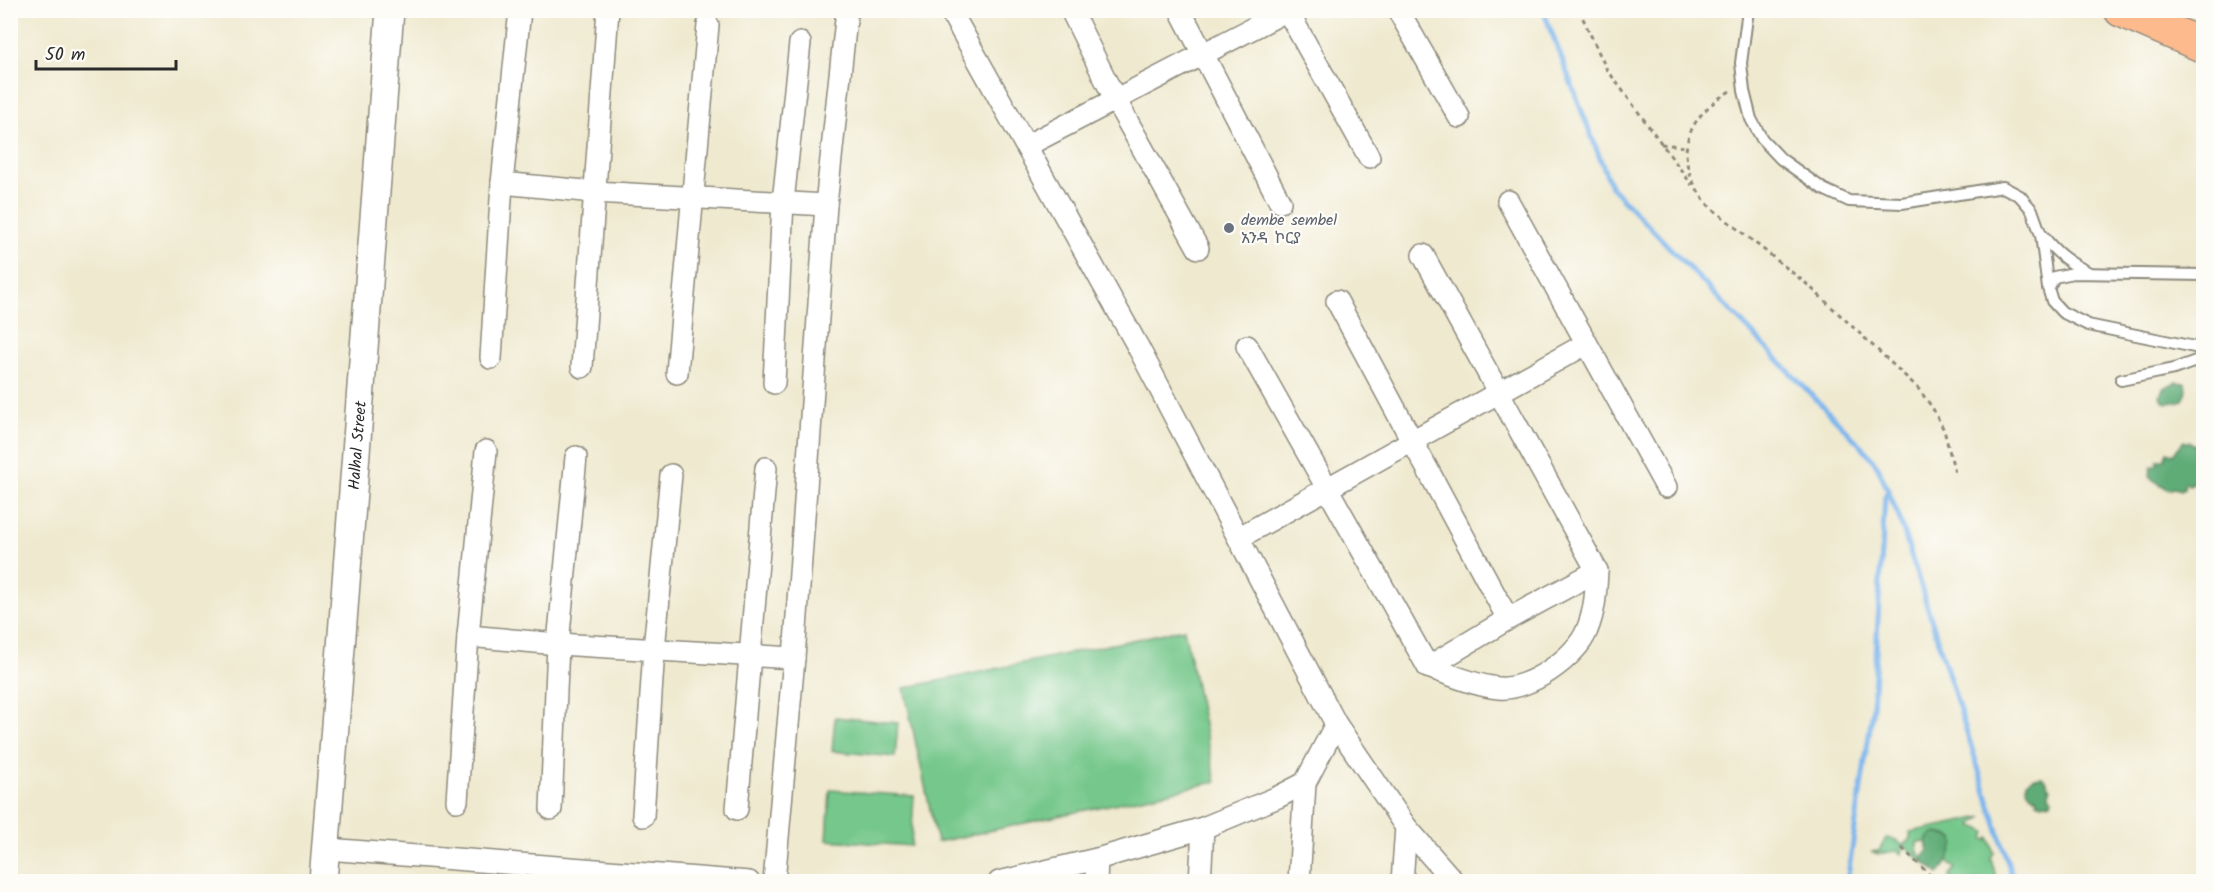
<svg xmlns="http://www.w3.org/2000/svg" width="2214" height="892" font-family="Kalam,'Noto Sans Ethiopic',sans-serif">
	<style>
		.green { fill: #74c78b; stroke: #50795b; stroke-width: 1.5 }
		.forest { fill: #5fac77; stroke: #456c51; stroke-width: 1.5 }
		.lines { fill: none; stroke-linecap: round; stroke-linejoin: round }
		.stream { stroke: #7db6ed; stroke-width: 5 }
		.service-casing { stroke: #8d8a7d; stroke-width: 14 }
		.minor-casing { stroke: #8d8a7d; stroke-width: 24 }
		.tertiary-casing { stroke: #8d8a7d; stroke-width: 30 }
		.primary-casing { stroke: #8d8a7d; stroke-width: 36 }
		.path { stroke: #8d8a7d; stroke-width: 3; stroke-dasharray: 4.5 4.5; stroke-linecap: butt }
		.service { stroke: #fff; stroke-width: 10 }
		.minor { stroke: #fff; stroke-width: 21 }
		.tertiary { stroke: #fff; stroke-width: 27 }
		.primary { stroke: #fcba8d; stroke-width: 33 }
		.worship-dot { fill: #6b7280; stroke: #fdfcf7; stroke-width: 2 }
		.labels { text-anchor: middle; stroke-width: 4.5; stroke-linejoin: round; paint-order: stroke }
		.worship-label { font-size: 16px; fill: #5b616d; stroke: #fdfcf7; text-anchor: start }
		.street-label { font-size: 16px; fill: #2b2b2b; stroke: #fdfcf7 }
	</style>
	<rect width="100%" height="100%" fill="#fdfcf7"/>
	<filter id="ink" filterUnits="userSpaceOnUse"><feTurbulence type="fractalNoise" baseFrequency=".0167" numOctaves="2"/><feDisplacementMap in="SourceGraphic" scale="12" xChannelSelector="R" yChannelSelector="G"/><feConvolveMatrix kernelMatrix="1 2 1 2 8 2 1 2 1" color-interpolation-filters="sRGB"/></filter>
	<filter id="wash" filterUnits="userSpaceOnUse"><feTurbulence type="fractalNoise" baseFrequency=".008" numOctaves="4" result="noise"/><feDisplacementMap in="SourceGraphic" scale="24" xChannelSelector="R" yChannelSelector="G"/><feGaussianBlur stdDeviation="1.35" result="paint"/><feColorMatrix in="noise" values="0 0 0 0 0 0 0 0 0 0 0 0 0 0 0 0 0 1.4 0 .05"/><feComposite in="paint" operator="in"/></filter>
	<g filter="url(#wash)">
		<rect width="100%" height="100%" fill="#efe9cf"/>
		<g class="green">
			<path d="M 1184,629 L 1216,782 L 937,842 L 904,688 Z"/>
			<path d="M 835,717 L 898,723 L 895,757 L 832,751 Z"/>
			<path d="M 830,790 L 914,796 L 911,846 L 827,840 Z"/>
			<path d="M 1983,817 L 1972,825 L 1986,832 L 1984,839 L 1987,840 L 1989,837 L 1994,853 L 1991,858 L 1997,881 L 1953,881 L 1949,877 L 1955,867 L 1948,862 L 1948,855 L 1955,843 L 1947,835 L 1937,833 L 1926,842 L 1917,842 L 1917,850 L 1926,864 C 1915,860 1913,849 1903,846 L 1901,854 L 1897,851 L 1878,854 L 1871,851 L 1879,851 L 1886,838 L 1896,840 L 1903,846 L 1911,839 L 1910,832 Z"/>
		</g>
		<g class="forest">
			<path d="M 2176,382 L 2185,383 C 2189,390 2186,393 2183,400 C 2173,402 2165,407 2160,396 L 2163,388 Z"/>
			<path d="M 2184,441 L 2188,443 L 2189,441 L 2194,445 L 2200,443 L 2202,444 L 2203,458 L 2200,460 L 2202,462 L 2200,470 L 2203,472 L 2203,478 L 2189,485 L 2185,482 L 2184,485 L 2185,488 L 2181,490 L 2174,488 L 2169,490 L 2152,479 L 2150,475 L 2152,466 L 2158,464 L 2157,460 L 2164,460 L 2167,452 L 2173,454 Z"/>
			<path d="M 2043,777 L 2047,781 L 2048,787 L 2051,788 L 2049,793 L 2052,799 L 2051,802 L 2042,804 L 2037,802 L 2038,799 C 2030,795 2026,791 2027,782 L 2034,778 Z"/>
			<path d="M 1937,833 L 1954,838 L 1955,844 C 1949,854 1948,866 1939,874 L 1926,864 L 1922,857 L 1928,851 L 1926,842 L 1931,835 Z"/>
		</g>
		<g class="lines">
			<g class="stream">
				<path d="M 1543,10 L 1611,187 L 1866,451 L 1878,467 L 1899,517 L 2014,882"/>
				<path d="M 1847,882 L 1873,708 L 1885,496 L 1888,490"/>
			</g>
		</g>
	</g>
	<g filter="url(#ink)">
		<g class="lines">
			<g class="service-casing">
				<g id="service">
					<path d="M 1748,10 L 1741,63 L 1744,91 L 1751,119 L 1762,139 L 1781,159 L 1823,189 L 1849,201 L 1902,203 L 2003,187 L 2020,196 L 2032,210 L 2041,235 L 2048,288 L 2052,301 L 2062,312 L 2088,325 L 2204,349"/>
					<path d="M 2043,236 C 2056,253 2069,263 2088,272"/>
					<path d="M 2049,287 L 2054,277 L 2074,273 L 2204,275"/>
					<path d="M 2121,380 L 2174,369 L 2204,358"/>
				</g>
			</g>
			<g class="minor-casing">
				<g id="minor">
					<path d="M 950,10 L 1137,345 L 1336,724 L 1406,827 L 1454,882"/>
					<path d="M 1071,10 L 1115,99 L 1198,248"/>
					<path d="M 1180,10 L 1280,202"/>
					<path d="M 1287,10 L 1369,157"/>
					<path d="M 1398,10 L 1459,117"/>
					<path d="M 1026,146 L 1288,10"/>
					<path d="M 502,183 L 595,192 L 826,205"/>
					<path d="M 1508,201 L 1666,487"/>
					<path d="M 1337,301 L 1508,619"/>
					<path d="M 1247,346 L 1428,667 C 1450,674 1475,686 1499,688 C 1528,691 1577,657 1587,630 C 1595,611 1596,591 1597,571 L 1423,255"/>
					<path d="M 491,358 L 502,183 L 520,10"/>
					<path d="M 582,367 L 608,10"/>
					<path d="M 677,373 L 708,25"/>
					<path d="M 774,383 L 783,202 L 800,43"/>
					<path d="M 1240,537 L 1586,344"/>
					<path d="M 468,636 L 558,644 L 794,658"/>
					<path d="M 1428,667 L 1508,619 L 1597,571"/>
					<path d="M 457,801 L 468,636 L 486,451"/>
					<path d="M 551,809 L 558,644 L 576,457"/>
					<path d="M 737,809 L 766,468"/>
					<path d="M 643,816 L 654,649 L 671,475"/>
					<path d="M 327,849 L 749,882"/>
					<path d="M 774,882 L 794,658 L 826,205 L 847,10"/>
					<path d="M 999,882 L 1097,859 L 1203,828 L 1278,797 L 1305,783 L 1336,724"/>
					<path d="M 1096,882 L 1097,859"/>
					<path d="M 1200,882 L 1203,828"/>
					<path d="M 1299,882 L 1305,783"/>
					<path d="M 1402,882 L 1406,827"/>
				</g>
			</g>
			<g class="tertiary-casing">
				<g id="tertiary">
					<path id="s1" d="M 323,882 L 390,10"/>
				</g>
			</g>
			<g class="primary-casing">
				<path id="primary" d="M 2121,10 L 2204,46"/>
			</g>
			<g class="path">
				<path d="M 1579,10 L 1606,68 L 1692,185"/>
				<path d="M 1730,91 C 1680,121 1672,163 1710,207 L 1808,285 L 1917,387 L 1932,407 L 1944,430 L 1955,473"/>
				<path d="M 1661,144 L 1686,147"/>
				<path d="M 1902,848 L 1932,877 L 1942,882"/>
			</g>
			<use href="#service" class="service"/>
			<use href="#minor" class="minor"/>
			<use href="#tertiary" class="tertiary"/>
			<use href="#primary" class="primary"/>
		</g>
	</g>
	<circle class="worship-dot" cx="1229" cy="228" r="6"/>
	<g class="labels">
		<g class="worship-label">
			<text x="1241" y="225">dembe sembel<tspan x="1241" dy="18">አንዳ ኮርያ</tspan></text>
		</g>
		<g class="street-label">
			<text dy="6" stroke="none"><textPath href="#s1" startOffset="438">Halhal Street</textPath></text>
		</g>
	</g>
	<rect width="2214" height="892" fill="none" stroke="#fdfcf7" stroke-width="36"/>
	<path d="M36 60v9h140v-9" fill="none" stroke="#2b2b2b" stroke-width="3"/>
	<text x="45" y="60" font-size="18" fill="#2b2b2b" stroke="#fdfcf7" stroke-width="4.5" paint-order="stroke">50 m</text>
</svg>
